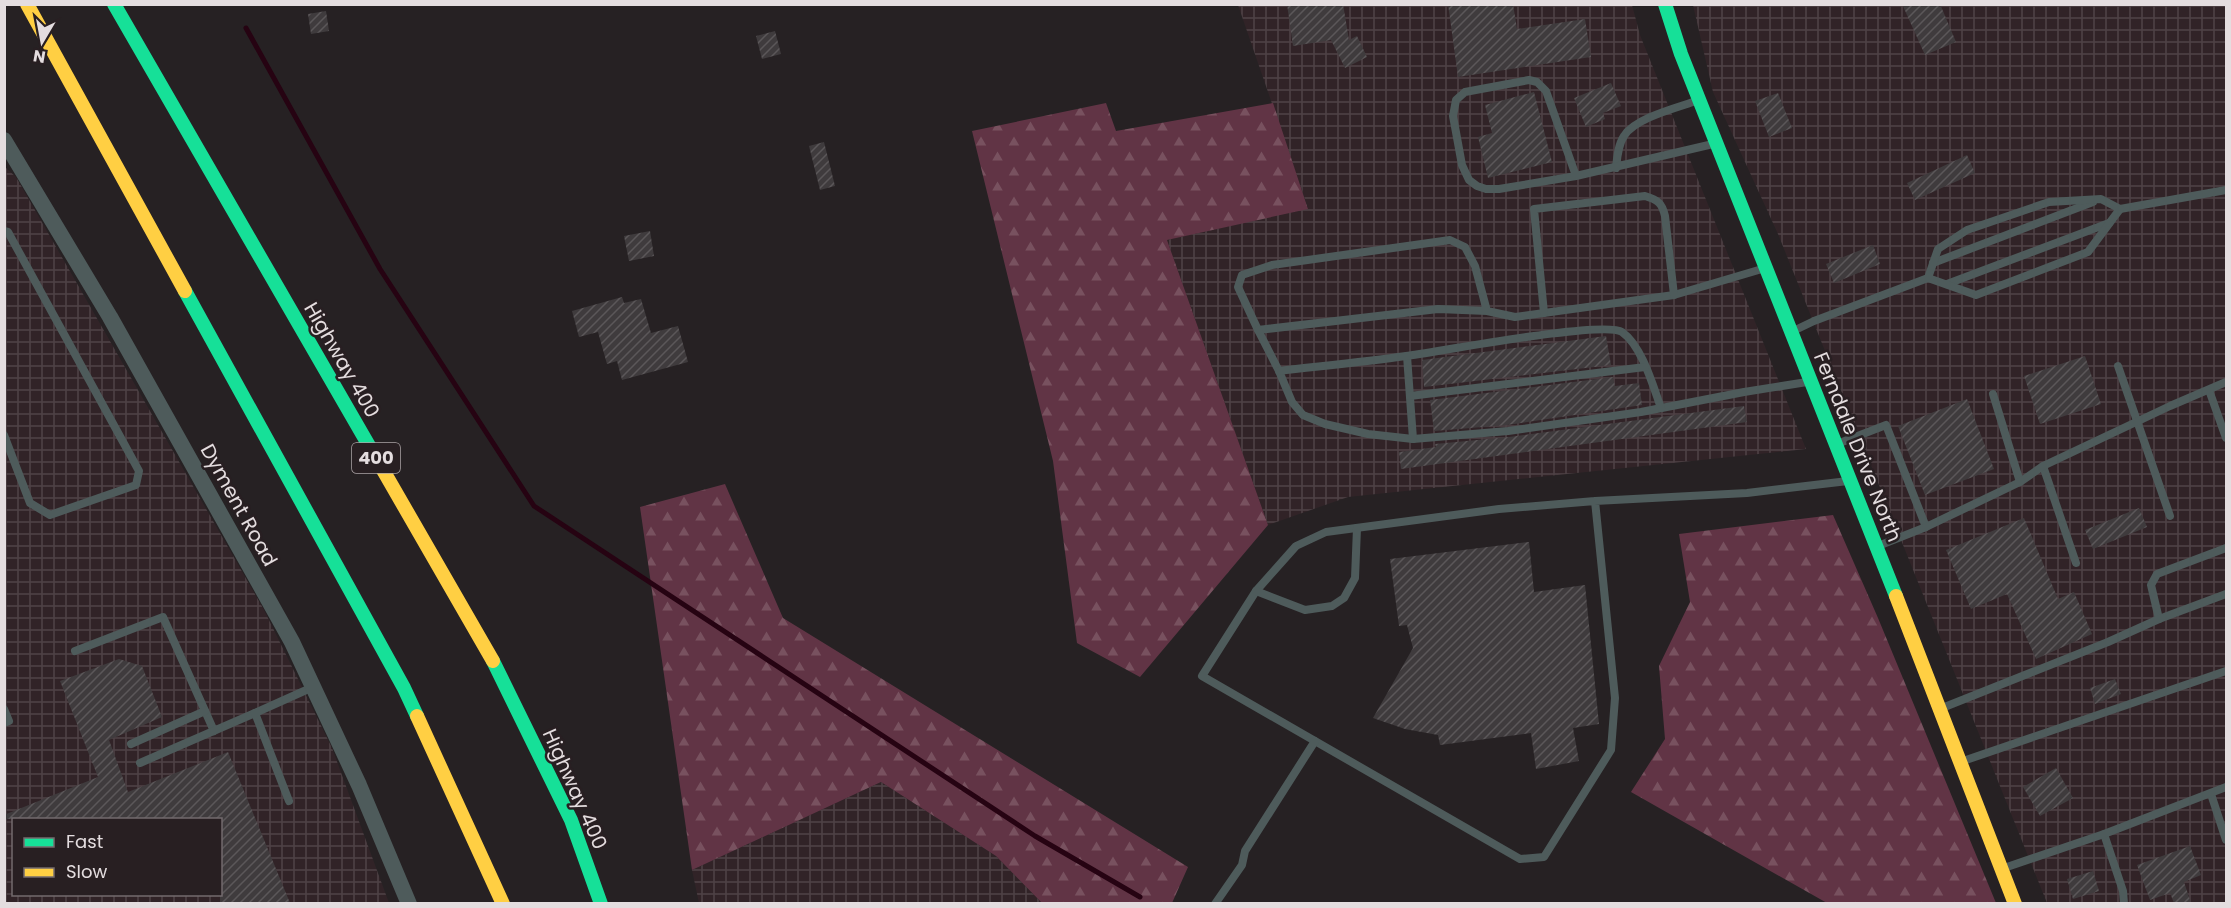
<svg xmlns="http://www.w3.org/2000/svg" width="2231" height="908" font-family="Poppins,sans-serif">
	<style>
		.industrial { fill: url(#industrial-grid); fill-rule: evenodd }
		.forest { fill: url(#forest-firs) }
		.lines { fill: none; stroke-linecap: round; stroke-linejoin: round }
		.stream { stroke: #260312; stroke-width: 5 }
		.building { fill: url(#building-hatch) }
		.lane { stroke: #4e5b5b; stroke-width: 8 }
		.street { stroke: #4e5b5b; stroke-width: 16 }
		.fast { stroke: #16e098; stroke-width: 14 }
		.slow { stroke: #ffcf43; stroke-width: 14 }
		.labels { text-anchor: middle; stroke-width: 5; stroke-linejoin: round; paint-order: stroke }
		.shield { fill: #281f22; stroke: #aca4a6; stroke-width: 1.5 }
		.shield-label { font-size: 18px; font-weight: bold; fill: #e4dddf }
		.street-label { font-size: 20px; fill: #e4dddf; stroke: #281f22 }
	</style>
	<defs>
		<pattern id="industrial-grid" width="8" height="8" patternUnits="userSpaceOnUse" patternTransform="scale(1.5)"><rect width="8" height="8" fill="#312327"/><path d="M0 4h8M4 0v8" fill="none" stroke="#4f4246"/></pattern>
		<pattern id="forest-firs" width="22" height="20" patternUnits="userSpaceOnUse" patternTransform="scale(1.5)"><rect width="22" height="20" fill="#613445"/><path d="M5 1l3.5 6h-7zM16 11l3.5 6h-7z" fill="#78515f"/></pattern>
		<pattern id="building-hatch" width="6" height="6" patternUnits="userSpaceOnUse" patternTransform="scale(1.5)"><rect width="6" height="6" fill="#3f3b3d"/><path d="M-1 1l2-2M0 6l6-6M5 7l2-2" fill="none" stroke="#5b5759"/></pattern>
	</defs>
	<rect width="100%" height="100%" fill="#262123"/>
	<g class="industrial">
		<path d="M 1238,5 L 1632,5 L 1640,35 L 1806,449 L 1348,497 L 1268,525 L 1167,240 L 1308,208 Z"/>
		<path d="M 1693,5 L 2226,5 L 2226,903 L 2047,903 L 1778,234 L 1713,92 Z"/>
		<path d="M 5,167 L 16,177 L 264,610 L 332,748 L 389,903 L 5,904 ZM 14,820 L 220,820 L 220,894 L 14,894 Z"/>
		<path d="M 881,782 L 996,856 L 1042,903 L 699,903 L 692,870 Z"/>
	</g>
	<g class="forest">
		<path d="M 1106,103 L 1116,131 L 1273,103 L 1308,209 L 1167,240 L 1268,525 L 1140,677 L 1077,643 L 1053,461 L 972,131 Z"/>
		<path d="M 725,484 L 783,618 L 1188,867 L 1172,903 L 1042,903 L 996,856 L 881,782 L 692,870 L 640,507 Z"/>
		<path d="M 1833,515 L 1878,618 L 1996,903 L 1827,903 L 1631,792 L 1665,739 L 1659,666 L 1690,602 L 1679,534 Z"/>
	</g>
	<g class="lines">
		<path class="stream" d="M 246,28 L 380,269 L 534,506 L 1035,836 L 1140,897"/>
	</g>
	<g class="building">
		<path d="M 1287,4 L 1343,4 L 1349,40 L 1357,36 L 1367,57 L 1345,68 L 1331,40 L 1293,46 Z"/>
		<path d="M 1448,4 L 1513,4 L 1517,29 L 1585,19 L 1591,57 L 1458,77 Z"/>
		<path d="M 1902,4 L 1940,4 L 1956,42 L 1925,55 Z"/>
		<path d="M 326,11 L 329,31 L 311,34 L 308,14 Z"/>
		<path d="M 775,31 L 781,54 L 762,59 L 756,36 Z"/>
		<path d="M 1611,83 L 1621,106 L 1603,113 L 1605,119 L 1586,127 L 1574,98 Z"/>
		<path d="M 1534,92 L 1552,162 L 1488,178 L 1478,137 L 1492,133 L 1485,105 Z"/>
		<path d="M 1778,93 L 1792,128 L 1769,137 L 1755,101 Z"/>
		<path d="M 824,142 L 835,186 L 820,190 L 809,146 Z"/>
		<path d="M 1967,155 L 1975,173 L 1915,200 L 1907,183 Z"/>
		<path d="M 650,231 L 654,256 L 629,261 L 624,236 Z"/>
		<path d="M 1873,245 L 1880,264 L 1834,283 L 1826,264 Z"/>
		<path d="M 622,297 L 624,303 L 641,299 L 651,333 L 678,326 L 688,362 L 622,380 L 617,361 L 607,364 L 598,332 L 579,337 L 572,311 Z"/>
		<path d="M 1606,336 L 1611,365 L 1424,387 L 1422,360 Z"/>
		<path d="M 2085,356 L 2101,404 L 2040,424 L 2024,376 Z"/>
		<path d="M 1613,377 L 1615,386 L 1639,383 L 1642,405 L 1507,425 L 1434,431 L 1430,400 Z"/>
		<path d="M 1967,399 L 1994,469 L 1925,495 L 1898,426 Z"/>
		<path d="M 1744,406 L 1747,422 L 1401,469 L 1399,452 L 1436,447 L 1435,444 L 1509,437 Z"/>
		<path d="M 2139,508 L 2147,527 L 2093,549 L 2085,530 Z"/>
		<path d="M 2024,518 L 2058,599 L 2074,592 L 2092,634 L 2036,659 L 2007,594 L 1971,609 L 1946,550 Z"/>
		<path d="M 1529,542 L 1534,592 L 1585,585 L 1599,724 L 1573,728 L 1579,761 L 1536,769 L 1531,733 L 1440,745 L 1438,735 L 1405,729 L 1373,718 L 1413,648 L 1407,625 L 1399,626 L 1390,559 Z"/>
		<path d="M 119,659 L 142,666 L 162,717 L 109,740 L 128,792 L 228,752 L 290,903 L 220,903 L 220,819 L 4,819 L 4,815 L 98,777 L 60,681 Z"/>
		<path d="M 2115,679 L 2121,694 L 2095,704 L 2090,688 Z"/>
		<path d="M 2056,768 L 2073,798 L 2040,816 L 2023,787 Z"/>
		<path d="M 2190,846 L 2201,875 L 2184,882 L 2191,903 L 2174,903 L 2170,893 L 2150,900 L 2137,865 Z"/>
		<path d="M 2093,871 L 2099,891 L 2073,899 L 2067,879 Z"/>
	</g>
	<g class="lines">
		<g class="lane">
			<path d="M 1616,168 C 1617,158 1618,145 1624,136 C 1635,118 1676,108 1696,101"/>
			<path d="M 1576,176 L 1546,91 L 1537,82 L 1529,80 L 1465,92 L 1456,100 L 1453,116 L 1462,165 L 1469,180 L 1477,186 L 1486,189 L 1499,189 L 1576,176 L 1713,144"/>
			<path d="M 2120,209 L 2226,190"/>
			<path d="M 4,231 L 8,232 L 139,471 L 136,485 L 50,515 L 30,503 L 4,435"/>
			<path d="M 1933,263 L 2093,202"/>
			<path d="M 1947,284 L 2109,223"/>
			<path d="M 1487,311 L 1475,266 L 1465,247 L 1450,240 L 1272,265 L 1242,275 L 1238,287 L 1258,330 L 1438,309 L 1487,311 L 1515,317 L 1674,295 L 1762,269"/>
			<path d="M 1544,313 L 1534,209 L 1645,196 C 1658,200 1662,203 1665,216 L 1674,295"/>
			<path d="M 1258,330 L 1279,371 L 1292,402 L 1303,415 L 1325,424 L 1368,434 L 1413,439 L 1508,431 L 1641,412 L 1744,392 L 1807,382"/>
			<path d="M 1791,332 L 1814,321 L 1928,278 L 1976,295 L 2088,252 L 2120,209 L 2101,199 L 2049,202 L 1967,230 L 1938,249 L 1928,278"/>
			<path d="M 1407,356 L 1413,439"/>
			<path d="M 2118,366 L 2170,516"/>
			<path d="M 1279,371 C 1322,366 1364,362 1406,356 C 1438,352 1604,320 1622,332 C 1642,346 1653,386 1661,408"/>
			<path d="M 2209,390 L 2226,438"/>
			<path d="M 1993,394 L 2020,482"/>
			<path d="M 1410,396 L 1645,367"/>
			<path d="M 1837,444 L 1886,425 L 1926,527"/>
			<path d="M 2043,466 L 2076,563"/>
			<path d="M 1595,501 L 1615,698 L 1611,750 L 1544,857 L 1520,859 L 1202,676 L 1256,591 L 1296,546 L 1326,532 L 1499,509 L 1595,501 L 1747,493 L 1848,481"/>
			<path d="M 1878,546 L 1926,527 L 2020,482 L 2043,466 L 2170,406 L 2226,382"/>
			<path d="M 1256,591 L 1305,610 L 1332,606 L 1344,598 L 1355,578 L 1357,528"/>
			<path d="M 2159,619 L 2151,585 L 2157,574 L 2226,548"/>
			<path d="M 75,651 L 163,617 L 214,731"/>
			<path d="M 1942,708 L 2108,642 L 2159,619 L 2226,594"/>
			<path d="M 4,709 L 9,721 L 4,723"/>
			<path d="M 131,744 L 205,711"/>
			<path d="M 1963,761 L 2226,671"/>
			<path d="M 140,763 L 255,713"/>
			<path d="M 2211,794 L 2226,840"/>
			<path d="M 289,801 L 255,713 L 313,687"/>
			<path d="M 2104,834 L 2123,891 L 2124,904"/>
			<path d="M 2004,868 L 2104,834 L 2226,787"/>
			<path d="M 1215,904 L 1242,865 L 1245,851 L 1315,741"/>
		</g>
		<path class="street" d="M 4,140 L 110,317 L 292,642 L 359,785 L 409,904"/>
		<g class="fast">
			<path d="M 114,4 L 383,470"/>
			<path d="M 1665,4 L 1681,54 L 1896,596"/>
			<path d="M 185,291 L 404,688 L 417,716"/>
			<path d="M 493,661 L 571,820 L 601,904"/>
		</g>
		<g class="slow">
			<path d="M 27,4 L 185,291"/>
			<path d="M 383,470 L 493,661"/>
			<path d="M 1896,596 L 2015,904"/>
			<path d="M 417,716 L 503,904"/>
		</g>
	</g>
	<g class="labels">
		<rect class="shield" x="352" y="443" width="48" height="30" rx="4.5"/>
		<g class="shield-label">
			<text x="376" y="464">400</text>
		</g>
		<g class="street-label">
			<text transform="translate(342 360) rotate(60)" y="7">Highway 400</text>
			<text transform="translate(1858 447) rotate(68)" y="7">Ferndale Drive North</text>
			<text transform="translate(239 505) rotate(61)" y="7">Dyment Road</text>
			<text transform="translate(575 789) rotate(66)" y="7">Highway 400</text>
		</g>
	</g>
	<rect width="2231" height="908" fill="none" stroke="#e4dddf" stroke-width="12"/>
	<rect x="12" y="818" width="210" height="78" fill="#281f22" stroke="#736b6e" stroke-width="1.5"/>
	<rect x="24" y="838" width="30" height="9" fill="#16e098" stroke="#736b6e" stroke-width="1.5"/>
	<text x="66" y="848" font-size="18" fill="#e4dddf">Fast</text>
	<rect x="24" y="868" width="30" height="9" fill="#ffcf43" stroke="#736b6e" stroke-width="1.5"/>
	<text x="66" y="878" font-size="18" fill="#e4dddf">Slow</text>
	<g transform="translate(42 42) rotate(190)" stroke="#281f22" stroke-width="4.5" paint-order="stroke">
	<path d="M0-4.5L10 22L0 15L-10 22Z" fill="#e4dddf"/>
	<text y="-9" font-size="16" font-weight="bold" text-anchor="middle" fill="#e4dddf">N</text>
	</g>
</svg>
